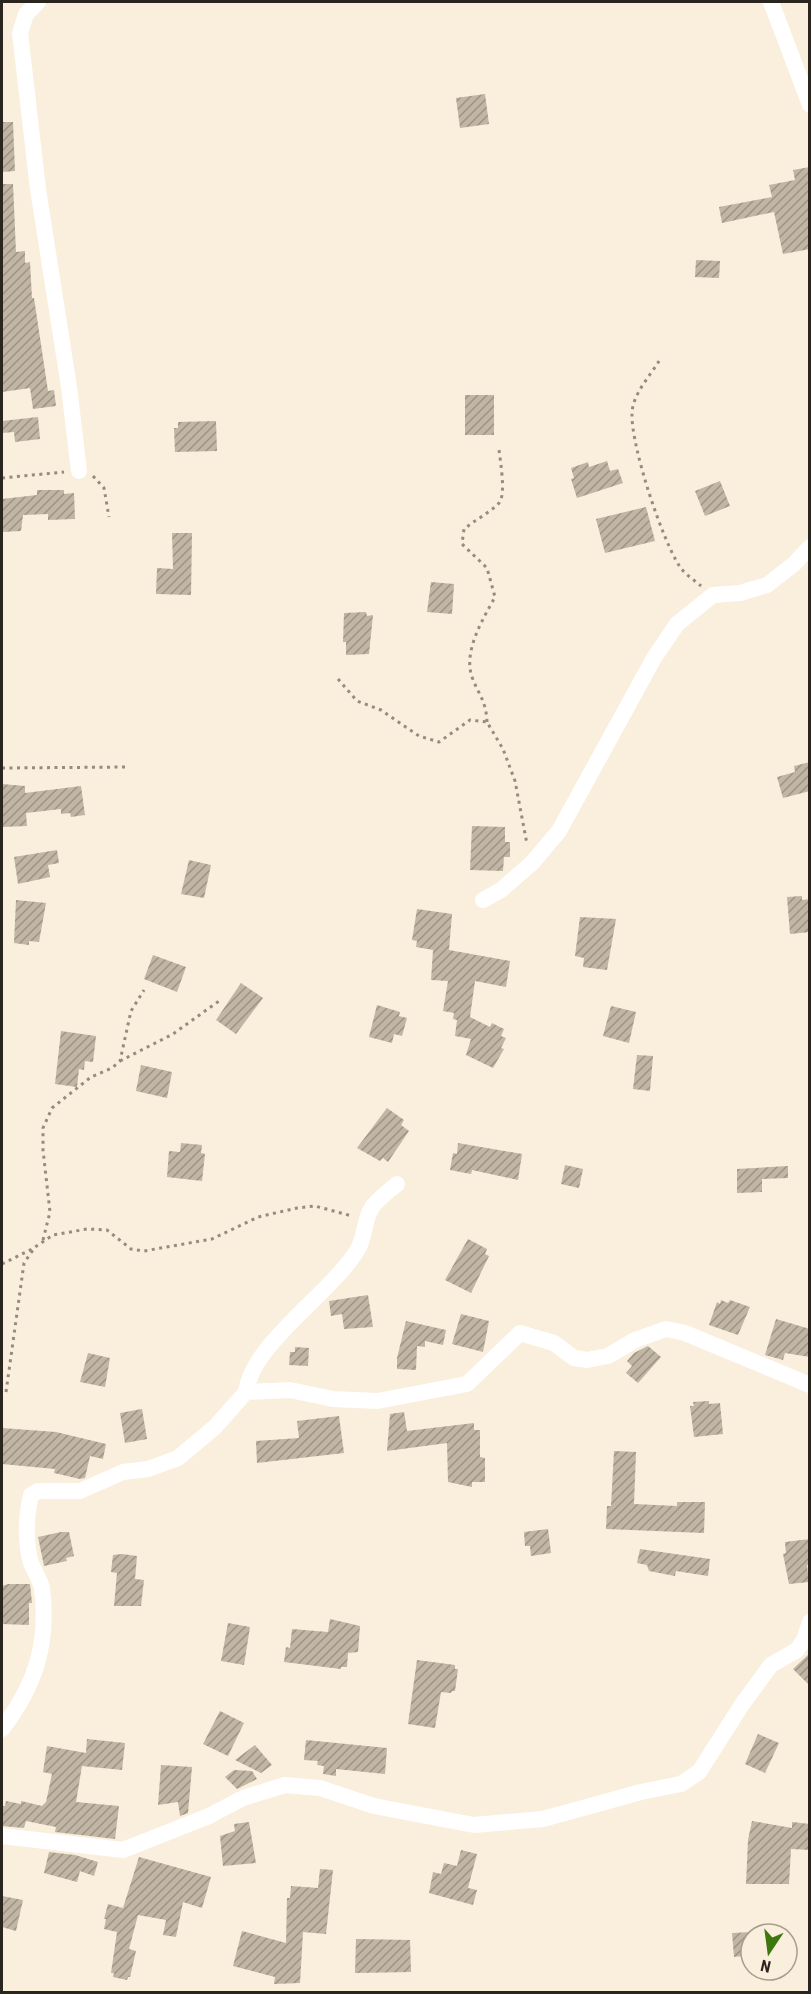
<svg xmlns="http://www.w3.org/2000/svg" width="811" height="1994" font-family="'Roboto Condensed',sans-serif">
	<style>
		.building { fill: url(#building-hatch) }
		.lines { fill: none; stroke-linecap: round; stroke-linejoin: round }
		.path { stroke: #948c7f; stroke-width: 3; stroke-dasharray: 3 4.5; stroke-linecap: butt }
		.minor { stroke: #fff; stroke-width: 16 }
	</style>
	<defs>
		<pattern id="building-hatch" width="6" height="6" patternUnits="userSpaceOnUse" patternTransform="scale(1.5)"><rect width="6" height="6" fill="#c1b5a4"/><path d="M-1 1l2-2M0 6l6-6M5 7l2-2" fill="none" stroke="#9d9385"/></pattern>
	</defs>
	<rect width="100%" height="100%" fill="#faeedc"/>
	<g class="building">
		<path d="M 485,94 L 489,124 L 460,128 L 456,98 Z"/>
		<path d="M 2,122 L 13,122 L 15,171 L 2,172 Z"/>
		<path d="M 810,167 L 810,249 L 783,254 L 774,212 L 722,223 L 719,207 L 772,197 L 769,185 L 795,180 L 793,170 Z"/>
		<path d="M 2,184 L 13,184 L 16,252 L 25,251 L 25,263 L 30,262 L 32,298 L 34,298 L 48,391 L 54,390 L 56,406 L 33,409 L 30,388 L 2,392 Z"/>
		<path d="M 696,260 L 720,261 L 719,278 L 695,277 Z"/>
		<rect x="465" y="395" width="29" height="40"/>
		<path d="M 38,417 L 40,439 L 15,442 L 14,432 L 2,433 L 2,421 Z"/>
		<path d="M 216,421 L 217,451 L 175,452 L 174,428 L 178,428 L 178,422 Z"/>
		<path d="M 607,461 L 610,471 L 618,469 L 623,483 L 577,498 L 571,479 L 574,478 L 571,468 L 588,462 L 589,467 Z"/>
		<path d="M 720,481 L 730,506 L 705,516 L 695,491 Z"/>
		<path d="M 37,490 L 64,490 L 64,494 L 74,493 L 75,519 L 48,520 L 48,514 L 23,515 L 21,531 L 2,532 L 2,499 L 37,495 Z"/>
		<path d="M 646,507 L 655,541 L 605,553 L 596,519 Z"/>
		<path d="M 172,533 L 192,533 L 191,595 L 156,594 L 157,568 L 173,569 Z"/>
		<path d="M 431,582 L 454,584 L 452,614 L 427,612 Z"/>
		<path d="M 366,612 L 367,616 L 373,615 L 369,654 L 346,655 L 346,642 L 343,642 L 344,613 Z"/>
		<path d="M 810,762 L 810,791 L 783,798 L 777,777 L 795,772 L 794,766 Z"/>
		<path d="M 2,784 L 25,786 L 25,793 L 81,786 L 85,815 L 71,817 L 70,813 L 61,814 L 61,809 L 26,813 L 27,826 L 2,827 Z"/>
		<path d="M 472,826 L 505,827 L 505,842 L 510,842 L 510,857 L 504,857 L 503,871 L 470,870 Z"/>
		<path d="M 57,850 L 59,863 L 48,865 L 50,877 L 18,884 L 14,857 Z"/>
		<path d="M 189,860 L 211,865 L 204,898 L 181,894 Z"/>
		<path d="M 802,896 L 802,900 L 810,899 L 810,932 L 790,934 L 787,897 Z"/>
		<path d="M 16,900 L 46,903 L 39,942 L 29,941 L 29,945 L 14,943 Z"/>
		<path d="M 417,909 L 452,914 L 449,950 L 510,961 L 506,987 L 475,981 L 470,1017 L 490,1027 L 492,1023 L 504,1029 L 501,1036 L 506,1038 L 501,1048 L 504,1049 L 493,1068 L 466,1055 L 471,1039 L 455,1036 L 457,1020 L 453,1019 L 454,1013 L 443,1011 L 448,981 L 431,980 L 433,950 L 416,947 L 417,941 L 412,940 Z"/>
		<path d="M 580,917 L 616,919 L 607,970 L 583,967 L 584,958 L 575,956 Z"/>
		<path d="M 153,955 L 186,967 L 177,992 L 144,979 Z"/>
		<path d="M 241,983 L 263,998 L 236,1034 L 216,1020 Z"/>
		<path d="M 377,1005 L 400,1012 L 399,1016 L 407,1018 L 402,1036 L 394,1034 L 392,1043 L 369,1037 Z"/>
		<path d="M 611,1006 L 636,1012 L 629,1043 L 603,1036 Z"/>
		<path d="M 61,1031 L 96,1036 L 93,1062 L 85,1061 L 84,1070 L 79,1069 L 77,1087 L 55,1084 Z"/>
		<path d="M 637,1055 L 653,1056 L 650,1091 L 633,1089 Z"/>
		<path d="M 141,1065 L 172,1072 L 167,1098 L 136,1091 Z"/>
		<path d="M 387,1108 L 404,1120 L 401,1125 L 409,1131 L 388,1162 L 383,1158 L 380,1161 L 357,1148 Z"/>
		<path d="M 181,1143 L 202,1145 L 201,1153 L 205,1154 L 202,1181 L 167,1177 L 169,1151 L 180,1152 Z"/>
		<path d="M 458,1143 L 522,1154 L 518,1180 L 472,1170 L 471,1174 L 450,1170 L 453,1153 L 457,1154 Z"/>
		<path d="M 565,1165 L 583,1169 L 579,1188 L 561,1184 Z"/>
		<path d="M 788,1166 L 788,1178 L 762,1179 L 762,1192 L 737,1193 L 737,1169 Z"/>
		<path d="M 468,1239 L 487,1249 L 485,1254 L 489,1256 L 471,1293 L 445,1280 Z"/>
		<path d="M 368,1295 L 373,1327 L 344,1329 L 342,1314 L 331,1316 L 329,1301 Z"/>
		<path d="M 721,1300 L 728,1303 L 730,1300 L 750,1307 L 738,1335 L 709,1325 L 717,1302 L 720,1304 Z"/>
		<path d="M 461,1314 L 489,1321 L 483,1352 L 452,1344 Z"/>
		<path d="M 776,1319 L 810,1329 L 810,1357 L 785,1353 L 783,1360 L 765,1355 Z"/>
		<path d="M 406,1321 L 446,1330 L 443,1345 L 425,1341 L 425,1347 L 417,1346 L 416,1370 L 397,1369 L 397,1358 Z"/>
		<path d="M 648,1346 L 661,1357 L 638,1383 L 626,1373 L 632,1366 L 627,1361 L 634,1353 Z"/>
		<path d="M 295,1347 L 309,1348 L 308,1366 L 289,1365 L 290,1352 L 295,1352 Z"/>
		<path d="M 88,1353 L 110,1358 L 105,1387 L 80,1382 Z"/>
		<path d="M 709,1401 L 709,1404 L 720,1403 L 723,1434 L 694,1437 L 690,1406 L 694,1406 L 693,1402 Z"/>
		<path d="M 142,1409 L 147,1439 L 125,1443 L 120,1413 Z"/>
		<path d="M 404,1412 L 407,1431 L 474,1423 L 474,1430 L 480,1430 L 480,1457 L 485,1458 L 485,1482 L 472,1482 L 472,1487 L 448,1482 L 447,1443 L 387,1451 L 390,1414 Z"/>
		<path d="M 339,1416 L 344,1453 L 257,1463 L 256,1441 L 299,1438 L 297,1421 Z"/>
		<path d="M 2,1428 L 56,1432 L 106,1444 L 103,1459 L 90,1456 L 85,1478 L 80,1479 L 54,1473 L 55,1469 L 2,1464 Z"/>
		<path d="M 614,1451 L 636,1452 L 634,1504 L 677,1506 L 677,1502 L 705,1502 L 704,1533 L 606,1529 L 607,1506 L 611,1506 Z"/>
		<path d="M 548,1529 L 551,1553 L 531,1556 L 530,1546 L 525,1546 L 524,1532 Z"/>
		<path d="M 61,1532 L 69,1532 L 74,1556 L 66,1558 L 67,1561 L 44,1566 L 38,1537 Z"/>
		<path d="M 810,1539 L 810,1565 L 807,1565 L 809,1582 L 789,1584 L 783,1554 L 786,1553 L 785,1542 Z"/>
		<path d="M 640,1549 L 710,1559 L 708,1576 L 676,1571 L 675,1576 L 649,1571 L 647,1565 L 637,1563 Z"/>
		<path d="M 122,1554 L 137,1556 L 135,1579 L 144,1580 L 141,1606 L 114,1606 L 117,1573 L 111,1572 L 113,1555 Z"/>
		<path d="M 8,1584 L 30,1584 L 32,1603 L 29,1603 L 29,1625 L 2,1624 L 2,1586 Z"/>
		<path d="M 330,1619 L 360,1626 L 358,1652 L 348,1653 L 347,1667 L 341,1667 L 341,1669 L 284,1662 L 286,1647 L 290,1648 L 292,1629 L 328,1632 Z"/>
		<path d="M 228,1623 L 250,1627 L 244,1665 L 221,1661 Z"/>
		<path d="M 810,1653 L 810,1686 L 793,1669 Z"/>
		<path d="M 417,1660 L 455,1665 L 455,1669 L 458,1669 L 455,1691 L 452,1691 L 451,1693 L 441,1692 L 435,1728 L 408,1724 Z"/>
		<path d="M 220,1711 L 244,1723 L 228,1756 L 203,1744 Z"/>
		<path d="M 758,1734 L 779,1743 L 765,1773 L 745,1764 Z"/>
		<path d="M 87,1739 L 125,1743 L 122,1770 L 82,1766 L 76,1802 L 119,1806 L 115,1839 L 55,1832 L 56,1827 L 26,1821 L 24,1828 L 2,1826 L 2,1806 L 5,1806 L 6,1801 L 21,1804 L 21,1801 L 42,1806 L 46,1802 L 52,1774 L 43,1772 L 47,1746 L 86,1753 Z"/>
		<path d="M 306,1740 L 387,1748 L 385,1774 L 336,1769 L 336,1776 L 323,1774 L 324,1766 L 317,1765 L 318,1761 L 304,1760 Z"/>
		<path d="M 255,1745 L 272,1765 L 261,1773 L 235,1760 Z"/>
		<path d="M 161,1765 L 192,1767 L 188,1813 L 180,1816 L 178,1802 L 158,1805 Z"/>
		<path d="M 234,1770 L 252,1771 L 257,1779 L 237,1789 L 225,1777 Z"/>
		<path d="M 752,1821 L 792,1828 L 792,1822 L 810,1824 L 810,1850 L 791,1849 L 789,1884 L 746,1884 L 748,1840 Z"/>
		<path d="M 249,1822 L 256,1863 L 223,1866 L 220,1836 L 235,1831 L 234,1824 Z"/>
		<path d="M 461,1850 L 477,1854 L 468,1888 L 477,1890 L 473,1905 L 429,1893 L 433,1872 L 441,1874 L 444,1863 L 457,1866 Z"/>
		<path d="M 49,1852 L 75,1855 L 98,1862 L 94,1876 L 80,1871 L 77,1882 L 44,1873 Z"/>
		<path d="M 139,1857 L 211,1877 L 202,1908 L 183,1902 L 176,1937 L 163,1935 L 166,1920 L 138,1915 L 129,1949 L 136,1951 L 130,1977 L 128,1977 L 127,1980 L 113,1977 L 114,1973 L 111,1973 L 117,1932 L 104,1929 L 106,1919 L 104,1919 L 108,1904 L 123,1908 Z"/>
		<path d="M 320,1869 L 333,1870 L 326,1934 L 303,1932 L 300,1983 L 274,1984 L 275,1977 L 233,1966 L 242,1931 L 286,1943 L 287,1898 L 290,1898 L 291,1886 L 318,1888 Z"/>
		<path d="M 2,1896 L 23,1900 L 16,1931 L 2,1927 Z"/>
		<path d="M 751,1932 L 751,1955 L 734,1957 L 732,1933 Z"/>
		<path d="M 356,1939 L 410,1940 L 411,1972 L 355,1973 Z"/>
	</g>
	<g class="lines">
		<g class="path">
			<path d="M 659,361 C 650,376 632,395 632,414 C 631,446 662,540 680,567 C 685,574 694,580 701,586"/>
			<path d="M 93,476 L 104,488 L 109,517"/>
			<path d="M 2,478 L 64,472"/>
			<path d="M 338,679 L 357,701 L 381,710 L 419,736 L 439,742 L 470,720 L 487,722 L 503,749 L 515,781 L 527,844"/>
			<path d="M 487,722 C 486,700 479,696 472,677 C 463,651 483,619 495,597 L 487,568 L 462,544 L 464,529 C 475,520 489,513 498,504 C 507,497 500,461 499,449"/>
			<path d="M 2,768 L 129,767"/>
			<path d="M 120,1061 L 173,1034 L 219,1001"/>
			<path d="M 43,1240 L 50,1212 L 43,1150 L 43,1128 L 52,1108 L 91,1077 L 112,1068 L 120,1061 L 131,1011 L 144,990"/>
			<path d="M 2,1264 L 34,1248"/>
			<path d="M 6,1392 L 24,1263 L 35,1247 L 53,1235 L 87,1229 L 107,1230 L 131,1249 L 144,1251 L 212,1239 L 258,1217 L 297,1208 L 315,1206 L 352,1216"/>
		</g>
		<g class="minor">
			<path d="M 38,2 L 26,14 L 20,33 L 38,189 L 69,387 L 79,471"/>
			<path d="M 771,2 L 810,105"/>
			<path d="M 483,900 L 501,890 L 532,863 L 559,831 L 654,658 L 677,624 L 713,595 L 740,593 L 767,585 L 794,564 L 810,547"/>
			<path d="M 246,1392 C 252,1343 332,1293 358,1249 C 365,1237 364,1221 371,1209 C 377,1199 388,1192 397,1184"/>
			<path d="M 2,1729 C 35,1686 49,1644 42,1588 C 40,1579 34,1571 31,1563 C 25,1543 26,1515 31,1495 L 38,1491 L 80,1491 L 123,1472 L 148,1469 L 178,1458 L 215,1427 L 246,1392 L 290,1390 L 333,1399 L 377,1401 L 467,1384 L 520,1333 L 554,1343 L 574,1358 L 587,1360 L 608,1356 L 635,1340 L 666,1329 L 685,1333 L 810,1385"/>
			<path d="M 2,1836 L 123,1850 L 209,1816 L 243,1798 L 285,1785 L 320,1788 L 374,1806 L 474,1825 L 543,1819 L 641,1792 L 681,1784 L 699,1772 L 743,1703 L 771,1665 L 797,1650 L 804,1640 L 810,1622"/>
		</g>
	</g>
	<rect width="811" height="1994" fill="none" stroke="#2a251e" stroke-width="6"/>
	<g transform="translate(769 1952) rotate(193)"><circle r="28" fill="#faeedc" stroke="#a79e90" stroke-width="1.5"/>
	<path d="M0-4.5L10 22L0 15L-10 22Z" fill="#3d780f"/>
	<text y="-9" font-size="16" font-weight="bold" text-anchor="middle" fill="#2a251e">N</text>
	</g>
</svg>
